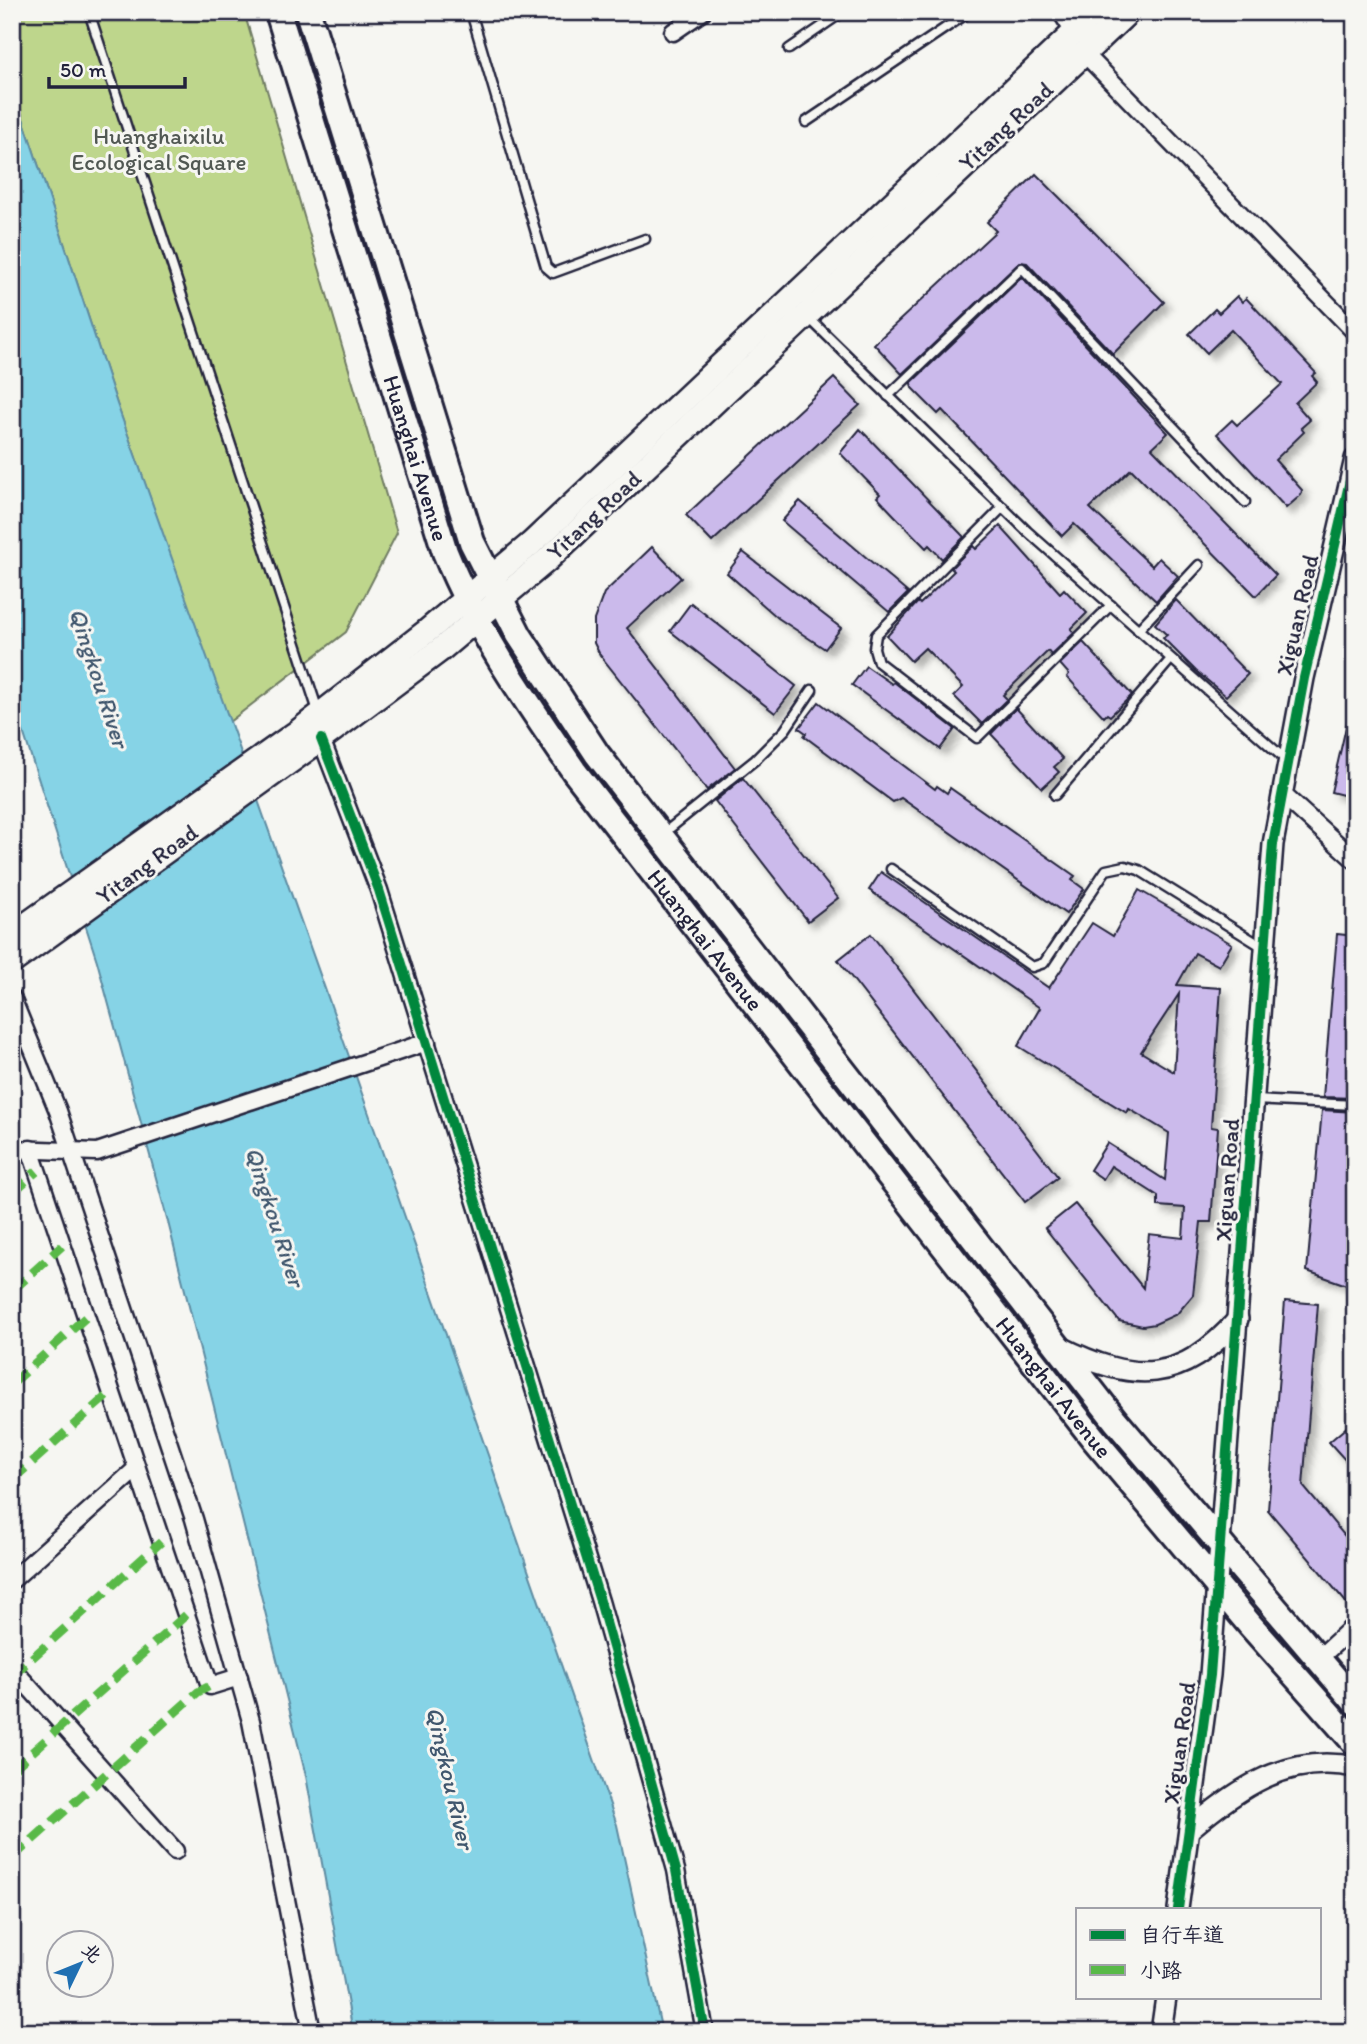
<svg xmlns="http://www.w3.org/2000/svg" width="1367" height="2044" font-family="Itim,'LXGW WenKai TC',sans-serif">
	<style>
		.green { fill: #bed68c; stroke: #707c64; stroke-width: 2 }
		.water { fill: #86d3e6; stroke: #5e8ca2; stroke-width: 2 }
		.building { fill: #cbbaeb; stroke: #22223b; stroke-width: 2; fill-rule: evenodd; filter: url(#shadow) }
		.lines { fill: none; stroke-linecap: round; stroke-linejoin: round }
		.service-casing { stroke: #22223b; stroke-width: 13 }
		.minor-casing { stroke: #22223b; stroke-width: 21 }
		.tertiary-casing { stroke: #22223b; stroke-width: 24 }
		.secondary-casing { stroke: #22223b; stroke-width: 28 }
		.primary-casing { stroke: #22223b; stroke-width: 30 }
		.service { stroke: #f6f6f2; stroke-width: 8 }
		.minor { stroke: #f6f6f2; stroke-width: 16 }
		.tertiary { stroke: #f6f6f2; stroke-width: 19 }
		.secondary { stroke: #f6f6f2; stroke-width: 23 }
		.primary { stroke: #f6f6f2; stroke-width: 24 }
		.quiet { stroke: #58b947; stroke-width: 9; stroke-dasharray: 18 9; stroke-linecap: butt }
		.cycleway-casing { stroke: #f6f6f2; stroke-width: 15 }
		.cycleway { stroke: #00873e; stroke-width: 10 }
		.labels { text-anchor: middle; stroke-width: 6; stroke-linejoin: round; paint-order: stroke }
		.street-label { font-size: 23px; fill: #22223b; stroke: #f6f6f2 }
		.park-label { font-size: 23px; fill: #515853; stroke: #f6f6f2 }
		.water-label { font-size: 24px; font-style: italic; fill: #40576e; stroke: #f6f6f2 }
	</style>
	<defs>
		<filter id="shadow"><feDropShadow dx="6" dy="6" stdDeviation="3.5" flood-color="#0004"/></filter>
	</defs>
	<rect width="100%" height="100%" fill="#f6f6f2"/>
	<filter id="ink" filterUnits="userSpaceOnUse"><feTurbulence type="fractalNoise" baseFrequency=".0143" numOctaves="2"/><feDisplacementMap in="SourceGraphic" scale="14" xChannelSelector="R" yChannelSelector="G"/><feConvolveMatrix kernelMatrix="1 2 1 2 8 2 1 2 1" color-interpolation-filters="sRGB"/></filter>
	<g filter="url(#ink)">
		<path class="green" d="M 12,12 L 244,12 L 397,533 L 346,632 L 229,722 L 117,404 L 12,85 Z"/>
		<path class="water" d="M 12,85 L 117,404 L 345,1045 L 617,1825 L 662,2032 L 353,2032 L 306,1776 L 168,1222 L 97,961 L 12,697 Z"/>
		<g class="building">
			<path d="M 1036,174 L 1164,302 L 1113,354 L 1027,263 L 1020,262 L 902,374 L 874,344 L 996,231 L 987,222 Z"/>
			<path d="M 1022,277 L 1168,433 L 1152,448 L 1276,575 L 1256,596 L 1131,469 L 1090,508 L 1152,566 L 1159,558 L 1178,576 L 1156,601 L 1074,524 L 1062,536 L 942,410 L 938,414 L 912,388 L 911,383 Z"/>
			<path d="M 1237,296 L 1242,302 L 1246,298 L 1316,373 L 1312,376 L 1317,382 L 1295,403 L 1310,420 L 1301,428 L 1304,432 L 1275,460 L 1302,490 L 1301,495 L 1286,508 L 1217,434 L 1232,420 L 1237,425 L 1282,384 L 1231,330 L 1207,353 L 1189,334 L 1215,309 L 1219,313 Z"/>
			<path d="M 834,378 L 860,405 L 712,542 L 686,515 Z"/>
			<path d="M 860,429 L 964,537 L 942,559 L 929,545 L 926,548 L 894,515 L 877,497 L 880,494 L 840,453 Z"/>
			<path d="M 800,501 L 908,593 L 889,612 L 782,521 Z"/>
			<path d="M 1000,526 L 1060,593 L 1064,589 L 1087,613 L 1071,629 L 1074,633 L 1051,655 L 1048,651 L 1003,695 L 1007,699 L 982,724 L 954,696 L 963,687 L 925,648 L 911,661 L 887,636 L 918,602 L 920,604 L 954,571 L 951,568 L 973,546 L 976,549 Z"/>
			<path d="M 652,547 L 681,578 L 627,628 L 735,768 L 707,790 L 600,655 L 594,643 L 594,620 L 604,593 Z"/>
			<path d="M 743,552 L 841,628 L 825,649 L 778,618 L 727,573 Z"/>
			<path d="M 1176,600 L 1248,674 L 1226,696 L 1196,671 L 1163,638 L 1167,635 L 1155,624 Z"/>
			<path d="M 691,603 L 796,686 L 775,713 L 670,631 Z"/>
			<path d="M 1083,642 L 1132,695 L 1110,716 L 1107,714 L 1104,717 L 1067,677 L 1069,674 L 1060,664 Z"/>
			<path d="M 866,666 L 892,684 L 894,682 L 955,729 L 940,749 L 852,685 Z"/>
			<path d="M 819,702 L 935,789 L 937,786 L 947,793 L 950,788 L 1075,876 L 1072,880 L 1084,889 L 1066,914 L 901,798 L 893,802 L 804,736 L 806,733 L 799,728 Z"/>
			<path d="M 1016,708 L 1063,759 L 1054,767 L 1059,772 L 1042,788 L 991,734 Z"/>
			<path d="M 1349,714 L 1355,715 L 1355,798 L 1331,792 Z"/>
			<path d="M 743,778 L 838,898 L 808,921 L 715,801 Z"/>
			<path d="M 881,872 L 1049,988 L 1092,923 L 1113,936 L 1139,890 L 1232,944 L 1219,966 L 1195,953 L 1177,985 L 1221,988 L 1211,1127 L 1218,1128 L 1211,1222 L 1201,1222 L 1193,1295 L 1177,1314 L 1155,1324 L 1143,1326 L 1119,1321 L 1045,1228 L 1075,1204 L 1143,1288 L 1149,1234 L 1183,1238 L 1185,1208 L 1158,1206 L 1158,1196 L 1111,1166 L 1103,1179 L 1090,1170 L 1107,1143 L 1165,1180 L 1169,1133 L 1129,1109 L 1127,1113 L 1018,1046 L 1040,1008 L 869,890 ZM 1179,994 L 1174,1072 L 1141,1052 Z"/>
			<path d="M 871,934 L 1058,1177 L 1025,1202 L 838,960 Z"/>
			<path d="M 1337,934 L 1355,936 L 1355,1098 L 1323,1097 Z"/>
			<path d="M 1322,1110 L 1355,1112 L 1355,1288 L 1307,1271 Z"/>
			<path d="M 1285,1301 L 1318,1304 L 1303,1486 L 1355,1548 L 1355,1613 L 1268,1510 Z"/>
			<path d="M 1355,1420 L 1355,1471 L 1329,1442 Z"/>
		</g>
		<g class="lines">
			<g class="service-casing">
				<g id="service">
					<path d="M 89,12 L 318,711"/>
					<path d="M 471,12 L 546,267 L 553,273 L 645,239"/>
					<path d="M 789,49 L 843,12"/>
					<path d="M 806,122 L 969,12"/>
					<path d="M 808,317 L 1027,531 L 1286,760"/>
					<path d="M 888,396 L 1022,268 L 1245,502"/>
					<path d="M 1003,507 L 876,635 L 874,648 L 878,662 L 977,738 L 1111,605"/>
					<path d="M 1138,630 L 1199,565"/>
					<path d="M 1055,795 L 1171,659"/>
					<path d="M 664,833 L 755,760 L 785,730 L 812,690"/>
					<path d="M 891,869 L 1032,967 L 1044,963 L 1106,870 L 1125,866 L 1139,870 L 1263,947"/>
					<path d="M 1254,1100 L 1355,1105"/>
				</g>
			</g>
			<g class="minor-casing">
				<g id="minor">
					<path d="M 673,32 L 702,12"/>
					<path d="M 1084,53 L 1355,332"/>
					<path d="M 321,739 L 379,890 L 600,1601 L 676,1870 L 705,2032"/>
					<path d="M 1281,793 L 1355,860"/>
					<path d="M 12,998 L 58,1111 L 194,1519 L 251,1721 L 312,2032"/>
					<path d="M 12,1149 L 97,1152 L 427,1042"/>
					<path d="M 30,1149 L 210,1686 L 239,1677"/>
					<path d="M 12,1580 L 136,1469"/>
					<path d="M 1318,1659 L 1355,1625"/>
					<path d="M 12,1668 L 175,1851"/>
				</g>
			</g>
			<g class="tertiary-casing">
				<g id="tertiary">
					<path d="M 1063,12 L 1075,31"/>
					<path d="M 1059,1346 C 1134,1384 1181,1384 1238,1319"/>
					<path d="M 1189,1830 C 1237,1789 1287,1753 1355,1767"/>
					<path d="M 1178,1909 L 1210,1675 L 1273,844 L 1304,678 L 1355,459"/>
					<path d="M 1161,2032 L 1166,1997"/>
				</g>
			</g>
			<g class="secondary-casing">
				<g id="secondary">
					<path d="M 12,935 L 295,734 L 426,632 L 532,543 L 1096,12"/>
					<path d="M 12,962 L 321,739 L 440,650 L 547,560 L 1128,12"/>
				</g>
			</g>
			<g class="primary-casing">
				<g id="primary">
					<path id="s1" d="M 278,12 L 445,552 C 477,631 526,701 574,771 L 1093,1438 L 1251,1626 L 1355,1743"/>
					<path d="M 308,12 L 472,542 L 519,635 L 597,754 L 1115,1420 L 1355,1702"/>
				</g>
			</g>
			<use href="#service" class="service"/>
			<use href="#minor" class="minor"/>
			<use href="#tertiary" class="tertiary"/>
			<use href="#secondary" class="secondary"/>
			<use href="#primary" class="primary"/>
			<g class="quiet">
				<path d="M 12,1193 L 37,1171"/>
				<path d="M 12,1291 L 62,1246"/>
				<path d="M 12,1384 L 86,1317"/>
				<path d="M 12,1480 L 111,1392"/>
				<path d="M 12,1676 L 161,1542"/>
				<path d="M 12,1770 L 186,1615"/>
				<path d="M 12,1858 L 198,1692 L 210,1686"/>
			</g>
			<g class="cycleway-casing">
				<g id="cycleway">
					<path d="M 321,739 L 379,890 L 600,1601 L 676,1870 L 705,2032"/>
					<path d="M 1178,1909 L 1210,1675 L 1273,844 L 1304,678 L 1355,459"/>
				</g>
			</g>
			<use href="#cycleway" class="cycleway"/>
		</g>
	</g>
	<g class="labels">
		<g class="street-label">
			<text transform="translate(1006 126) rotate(-43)" y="8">Yitang Road</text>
			<text dy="8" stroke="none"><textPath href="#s1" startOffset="467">Huanghai Avenue</textPath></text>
			<text transform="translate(594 515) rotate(-43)" y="8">Yitang Road</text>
			<text transform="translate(1297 615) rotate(-77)" y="8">Xiguan Road</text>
			<text transform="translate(147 864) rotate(-36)" y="8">Yitang Road</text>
			<text dy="8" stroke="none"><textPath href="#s1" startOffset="1034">Huanghai Avenue</textPath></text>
			<text transform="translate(1227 1180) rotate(-86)" y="8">Xiguan Road</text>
			<text dy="8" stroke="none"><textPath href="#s1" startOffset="1601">Huanghai Avenue</textPath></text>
			<text transform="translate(1179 1743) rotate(-82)" y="8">Xiguan Road</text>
		</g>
		<g class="park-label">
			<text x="159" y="144">Huanghaixilu<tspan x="159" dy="26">Ecological Square</tspan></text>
		</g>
		<g class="water-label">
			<text transform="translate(99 678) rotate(72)" y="8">Qingkou River</text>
			<text transform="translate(275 1217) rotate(72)" y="8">Qingkou River</text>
			<text transform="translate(450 1778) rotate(77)" y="8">Qingkou River</text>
		</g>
	</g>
	<rect width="1367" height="2044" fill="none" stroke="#f6f6f2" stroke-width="42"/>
	<rect x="21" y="21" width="1325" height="2002" fill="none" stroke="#22223b" stroke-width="2.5" filter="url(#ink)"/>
	<rect x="1076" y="1908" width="245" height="91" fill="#f6f6f2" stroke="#a1a1a9" stroke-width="2"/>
	<rect x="1090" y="1930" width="35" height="10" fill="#00873e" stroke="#a1a1a9" stroke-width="2"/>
	<text x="1140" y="1942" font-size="21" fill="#22223b">自行车道</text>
	<rect x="1090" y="1965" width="35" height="10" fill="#58b947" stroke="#a1a1a9" stroke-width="2"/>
	<text x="1140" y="1978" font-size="21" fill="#22223b">小路</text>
	<g transform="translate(80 1964) rotate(47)"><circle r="33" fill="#f6f6f2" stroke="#a1a1a9" stroke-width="2"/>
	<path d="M0-5L12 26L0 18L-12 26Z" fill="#1f6fb2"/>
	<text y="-10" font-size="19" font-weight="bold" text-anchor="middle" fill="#22223b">北</text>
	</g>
	<path d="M49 77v10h136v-10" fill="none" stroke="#22223b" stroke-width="3.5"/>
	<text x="60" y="77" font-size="21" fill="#22223b" stroke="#f6f6f2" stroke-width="5" paint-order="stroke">50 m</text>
</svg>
